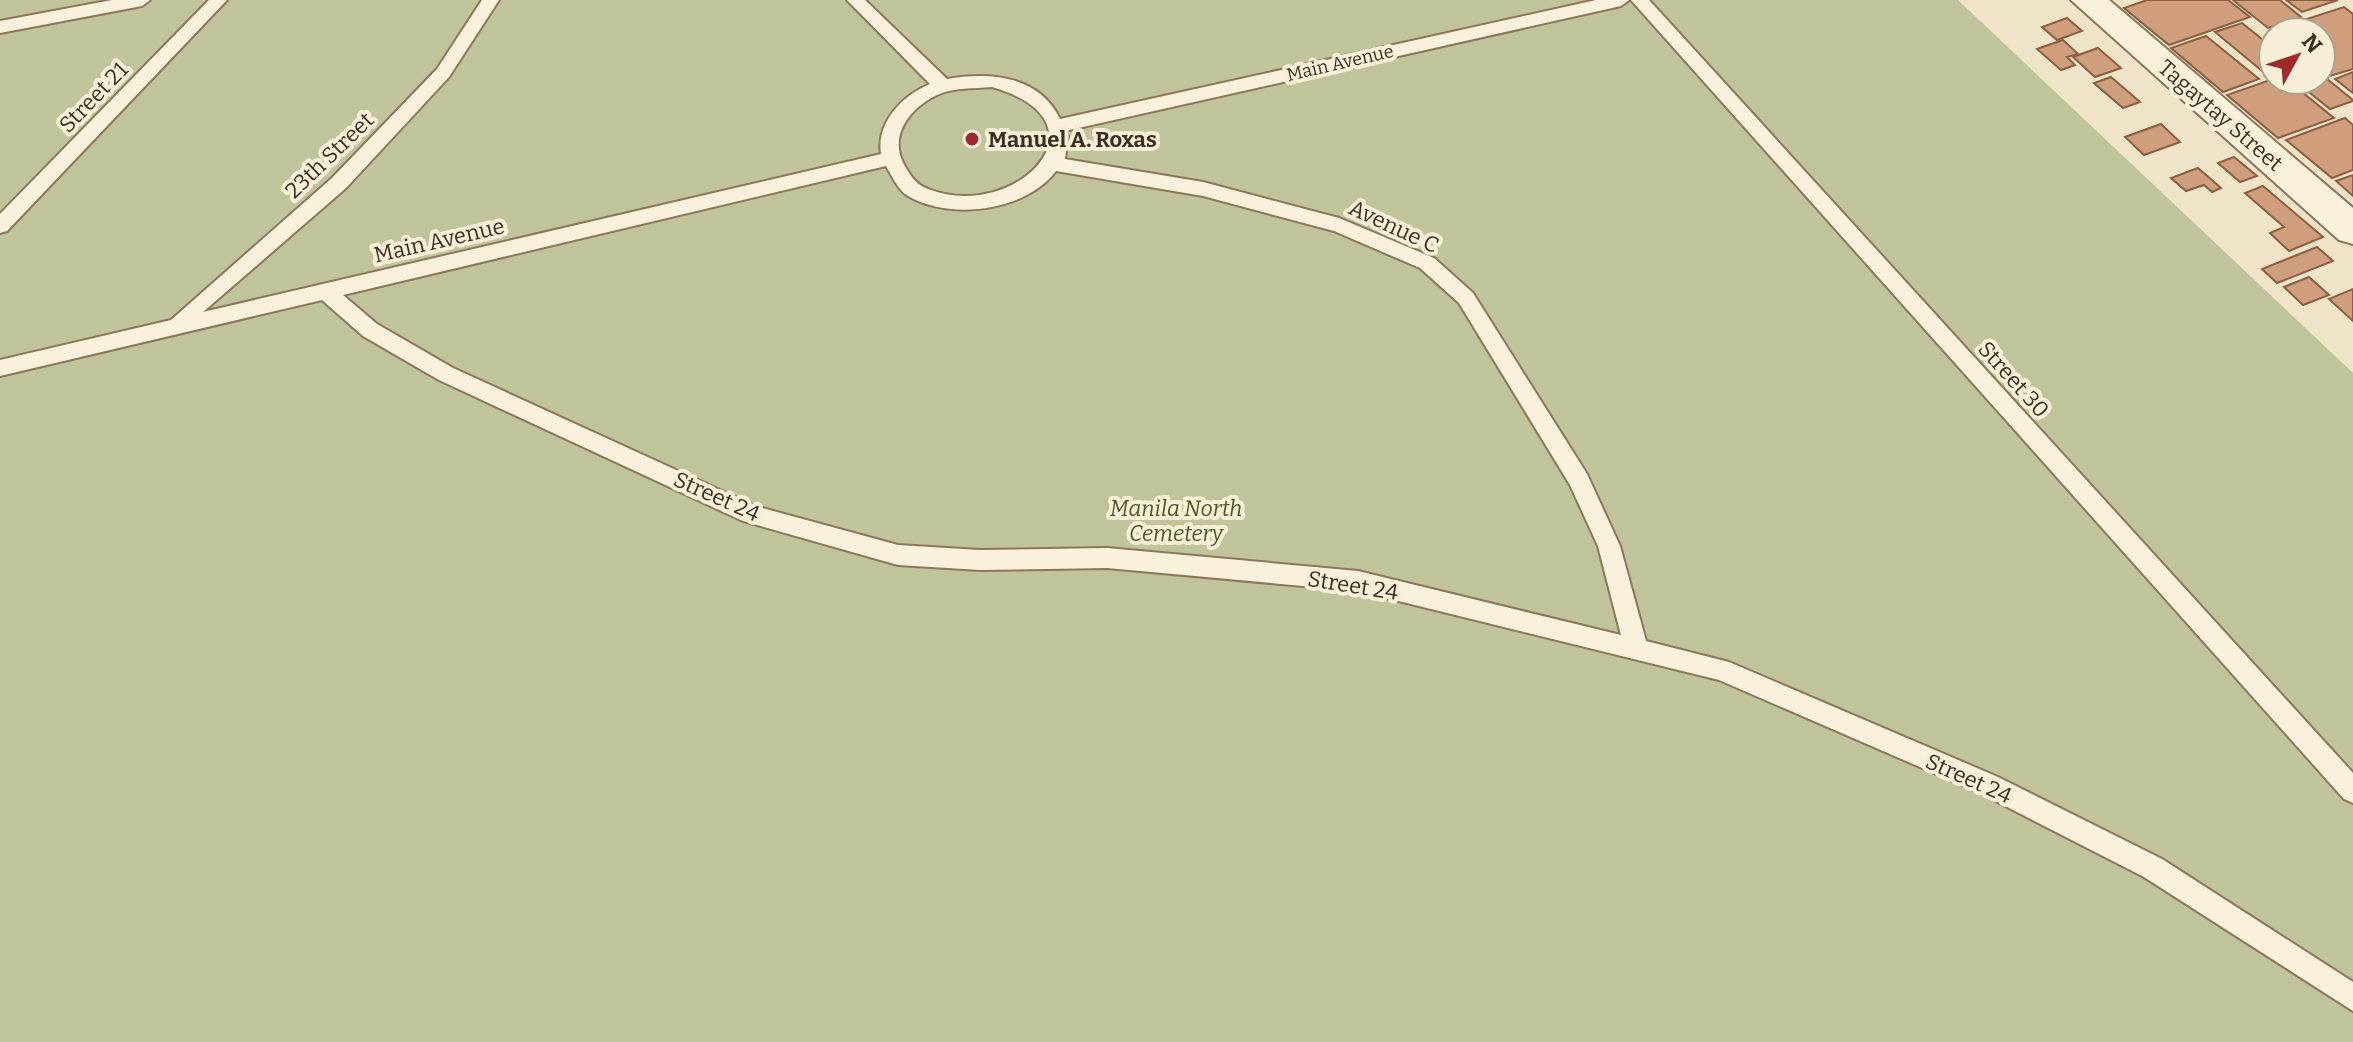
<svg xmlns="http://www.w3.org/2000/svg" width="2353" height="1042" font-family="Bitter,serif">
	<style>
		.cemetery { fill: #bfc49a }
		.building { fill: #cf9f7d; stroke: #8d5f41; stroke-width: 2 }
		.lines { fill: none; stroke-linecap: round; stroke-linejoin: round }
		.lane-casing { stroke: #8d765c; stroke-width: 4 }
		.street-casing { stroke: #8d765c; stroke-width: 4 }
		.lane { fill: #faf1dc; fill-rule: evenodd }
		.street { fill: #faf1dc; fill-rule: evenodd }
		.poi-dot { fill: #9e2a2b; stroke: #f7eed8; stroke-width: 3 }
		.labels { text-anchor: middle; stroke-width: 8; stroke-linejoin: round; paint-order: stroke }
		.far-street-label { font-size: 18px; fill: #3d2e20; stroke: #f7eed8 }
		.street-label { font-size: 22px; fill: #3d2e20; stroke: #f7eed8 }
		.poi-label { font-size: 22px; font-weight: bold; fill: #3d2e20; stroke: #f7eed8; text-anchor: start }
		.park-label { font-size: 22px; font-style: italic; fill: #4d5a26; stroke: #f7eed8 }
	</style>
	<rect width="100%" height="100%" fill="#f0e4c8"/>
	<path class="cemetery" d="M 0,0 L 1958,0 L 2353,373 L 2353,1042 L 0,1042 Z"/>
	<g class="building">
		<path d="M 2147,0 L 2228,0 L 2250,17 L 2169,45 L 2124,8 Z"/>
		<path d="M 2233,0 L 2280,0 L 2301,17 L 2268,28 Z"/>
		<path d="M 2286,0 L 2338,0 L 2302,12 Z"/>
		<path d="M 2344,7 L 2353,14 L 2353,69 L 2330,76 L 2321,69 L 2321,32 L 2273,30 Z"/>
		<path d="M 2067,18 L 2082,31 L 2057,40 L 2042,27 Z"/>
		<path d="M 2242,23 L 2273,48 L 2273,65 L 2261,70 L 2215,32 Z"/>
		<path d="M 2206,36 L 2259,79 L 2223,92 L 2171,48 Z"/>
		<path d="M 2063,40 L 2078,54 L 2067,57 L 2075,65 L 2061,70 L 2037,49 Z"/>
		<path d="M 2098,48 L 2121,68 L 2095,77 L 2073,57 Z"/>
		<path d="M 2353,72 L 2353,93 L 2335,79 Z"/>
		<path d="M 2321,74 L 2353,100 L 2353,101 L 2330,109 L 2294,80 L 2321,80 Z"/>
		<path d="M 2111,77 L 2140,102 L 2123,108 L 2094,83 Z"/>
		<path d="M 2273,79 L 2287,80 L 2334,118 L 2278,138 L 2227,95 Z"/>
		<path d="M 2345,118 L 2353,125 L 2353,170 L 2332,178 L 2286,140 Z"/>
		<path d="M 2161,124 L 2180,142 L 2144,155 L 2125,137 Z"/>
		<path d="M 2234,157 L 2257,176 L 2240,182 L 2218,163 Z"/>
		<path d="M 2198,168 L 2221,188 L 2212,192 L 2204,185 L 2186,191 L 2171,178 Z"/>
		<path d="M 2353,175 L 2353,196 L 2336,181 Z"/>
		<path d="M 2263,186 L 2323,237 L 2289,251 L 2270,233 L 2284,227 L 2245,193 Z"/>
		<path d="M 2317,247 L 2333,261 L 2277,283 L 2262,269 Z"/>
		<path d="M 2309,277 L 2329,295 L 2303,305 L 2284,287 Z"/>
		<path d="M 2353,289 L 2353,321 L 2329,299 Z"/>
	</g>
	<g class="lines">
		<g class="lane-casing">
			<g id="lane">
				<path d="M 112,0 L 150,0 L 142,6 L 0,33 L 0,21 Z"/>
				<path d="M 209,0 L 227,0 L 7,231 L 0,233 L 0,214 Z"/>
				<path d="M 482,0 L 499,0 L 449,77 L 346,188 L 203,312 L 881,154 C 876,122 903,95 930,84 L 847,0 L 865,0 L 947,79 C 989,72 1039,75 1060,119 L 1596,0 L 1629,0 L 1621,6 L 1065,131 L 1068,136 L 1065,159 L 1203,182 L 1339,218 L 1434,258 L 1473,293 L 1587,474 L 1620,546 L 1646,641 L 1729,662 L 1998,777 L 2162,859 L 2353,982 L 2353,1011 L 2144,877 L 1980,793 L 1719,680 L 1358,591 L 1107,568 L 980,570 L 898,565 L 743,521 L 439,380 L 363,336 L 322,300 L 0,376 L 0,360 L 171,320 L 332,178 L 437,69 ZM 992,87 C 1115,122 1015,223 928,189 C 917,185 912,178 906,168 C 887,138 908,109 937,95 C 954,87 974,89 992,87 ZM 886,166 C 892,176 898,190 908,196 C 951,221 1026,211 1056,171 L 1203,196 L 1334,231 L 1420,268 L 1459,303 L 1570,485 L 1598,546 L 1621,635 L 1358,571 L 1107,548 L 980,550 L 898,545 L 755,506 L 453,368 L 377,324 L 343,295 Z"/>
				<path d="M 1631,0 L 1649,0 L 2353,773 L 2353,803 L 2344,799 Z"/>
			</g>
		</g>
		<g class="street-casing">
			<path id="street" d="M 2071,0 L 2109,0 L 2353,208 L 2353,244 L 2339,240 Z"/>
		</g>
		<use href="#lane" class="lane"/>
		<use href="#street" class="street"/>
	</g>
	<circle class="poi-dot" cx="972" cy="139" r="8"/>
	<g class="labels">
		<g class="far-street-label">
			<text transform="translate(1340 63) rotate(-13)" y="6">Main Avenue</text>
		</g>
		<g class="street-label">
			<text transform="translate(93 97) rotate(-46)" y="8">Street 21</text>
			<text transform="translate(2221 115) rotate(41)" y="8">Tagaytay Street</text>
			<text transform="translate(329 155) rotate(-44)" y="8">23th Street</text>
			<text transform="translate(1394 226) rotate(25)" y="8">Avenue C</text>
			<text transform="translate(439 240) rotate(-13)" y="8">Main Avenue</text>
			<text transform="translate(2014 379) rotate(48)" y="8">Street 30</text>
			<text transform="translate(717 496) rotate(24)" y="8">Street 24</text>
			<text transform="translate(1353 585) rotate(9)" y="8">Street 24</text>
			<text transform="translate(1969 778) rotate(24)" y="8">Street 24</text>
		</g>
		<g class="poi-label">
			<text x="988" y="147">Manuel A. Roxas</text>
		</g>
		<g class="park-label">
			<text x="1176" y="516">Manila North<tspan x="1176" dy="25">Cemetery</tspan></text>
		</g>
	</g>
	<g transform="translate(2297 56) rotate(50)"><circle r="38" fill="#f7eed8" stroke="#ada18e" stroke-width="2"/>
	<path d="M0-6L14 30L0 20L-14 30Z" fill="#9e2a2b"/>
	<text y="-12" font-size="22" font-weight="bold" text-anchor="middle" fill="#3d2e20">N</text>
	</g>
</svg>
